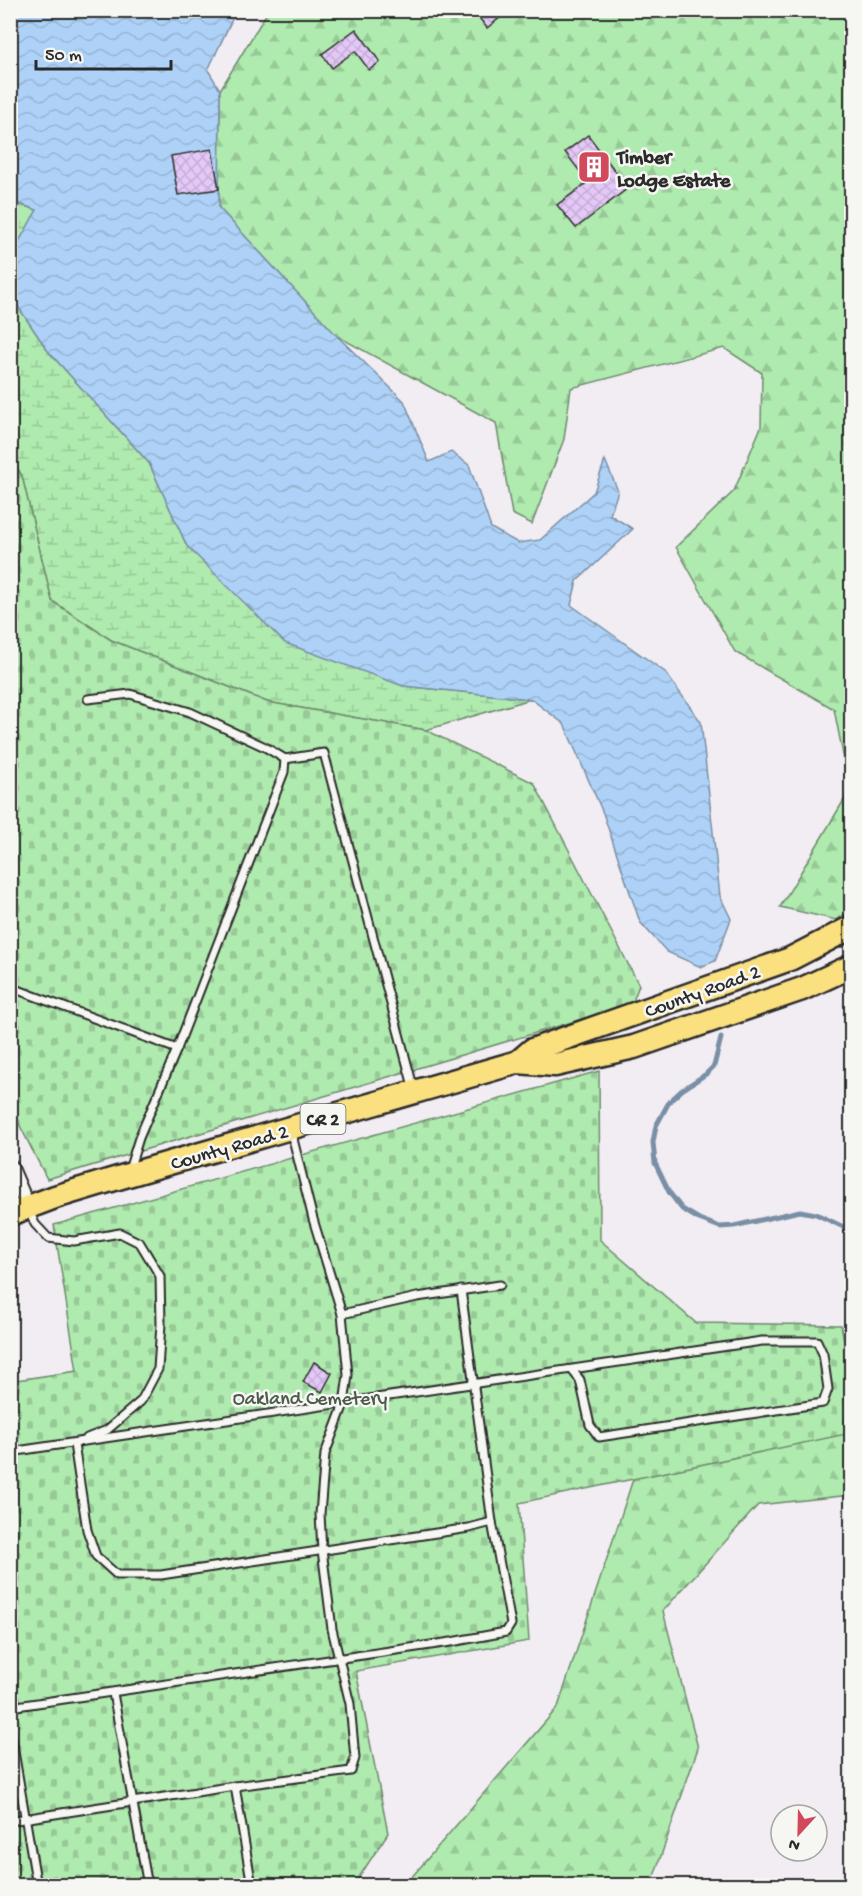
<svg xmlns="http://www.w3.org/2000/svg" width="862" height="1896" font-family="'Gochi Hand',sans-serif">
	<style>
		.forest { fill: url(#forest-firs); stroke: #6d8a6d; stroke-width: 1.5 }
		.wetland { fill: url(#wetland-marsh); stroke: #6d8a6d; stroke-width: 1.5 }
		.cemetery { fill: url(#cemetery-stones); stroke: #6d8a6d; stroke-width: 1.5 }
		.water { fill: url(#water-waves); stroke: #7a8fa5; stroke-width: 1.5 }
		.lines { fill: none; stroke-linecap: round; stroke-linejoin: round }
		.stream { stroke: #7a8fa5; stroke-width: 5 }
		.building { fill: url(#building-cross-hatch); stroke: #2b2b2b; stroke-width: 1.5 }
		.service-casing { stroke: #2b2b2b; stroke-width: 11 }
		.minor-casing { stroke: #2b2b2b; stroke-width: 18 }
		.primary-casing { stroke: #2b2b2b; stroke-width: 27 }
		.service { stroke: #f6f6f2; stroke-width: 7 }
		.minor { stroke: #f6f6f2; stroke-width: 14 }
		.primary { stroke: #fbe080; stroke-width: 22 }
		.labels { text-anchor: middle; stroke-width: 5; stroke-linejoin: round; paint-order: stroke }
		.shield { fill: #f6f6f2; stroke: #686867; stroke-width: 1.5 }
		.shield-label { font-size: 18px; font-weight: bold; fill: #2b2b2b }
		.poi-label { font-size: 20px; font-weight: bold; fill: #2b2b2b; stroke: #f6f6f2; text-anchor: start }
		.street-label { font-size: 20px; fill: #2b2b2b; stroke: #f6f6f2 }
		.park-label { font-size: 20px; fill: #4c5b4c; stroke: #f6f6f2 }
	</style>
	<defs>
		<pattern id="forest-firs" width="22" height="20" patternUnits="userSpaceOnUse" patternTransform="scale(1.5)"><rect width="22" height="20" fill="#afeaaf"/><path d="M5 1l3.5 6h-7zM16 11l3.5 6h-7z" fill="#97c997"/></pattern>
		<pattern id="wetland-marsh" width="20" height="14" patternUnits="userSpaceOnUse" patternTransform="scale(1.5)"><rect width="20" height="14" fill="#afeaaf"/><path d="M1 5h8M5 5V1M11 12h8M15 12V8" fill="none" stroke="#97c997"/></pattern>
		<pattern id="cemetery-stones" width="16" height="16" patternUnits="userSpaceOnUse" patternTransform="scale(1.5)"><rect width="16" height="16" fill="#afeaaf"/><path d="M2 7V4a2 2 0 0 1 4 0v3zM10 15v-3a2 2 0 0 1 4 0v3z" fill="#97c997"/></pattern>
		<pattern id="water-waves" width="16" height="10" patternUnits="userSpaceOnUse" patternTransform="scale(1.5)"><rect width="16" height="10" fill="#aed2f7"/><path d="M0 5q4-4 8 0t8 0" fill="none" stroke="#96b4d4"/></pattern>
		<pattern id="building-cross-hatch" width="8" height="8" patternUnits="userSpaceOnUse" patternTransform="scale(1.5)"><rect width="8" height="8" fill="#e4c8f7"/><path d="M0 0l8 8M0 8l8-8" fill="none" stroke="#c4acd4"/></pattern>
	</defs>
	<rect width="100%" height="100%" fill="#f2edf3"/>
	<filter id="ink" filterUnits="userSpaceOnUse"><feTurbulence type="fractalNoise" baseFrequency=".0167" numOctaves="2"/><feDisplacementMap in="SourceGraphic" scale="12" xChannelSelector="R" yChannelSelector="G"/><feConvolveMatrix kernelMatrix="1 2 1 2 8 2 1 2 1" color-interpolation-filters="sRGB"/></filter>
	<g filter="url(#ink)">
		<g class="forest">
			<path d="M 268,11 L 851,11 L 851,910 L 836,920 L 780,907 L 850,790 L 834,709 L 735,652 L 676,547 L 734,491 L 761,427 L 762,373 L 724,348 L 571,388 L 564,439 L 532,524 L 512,514 L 496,423 L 337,336 L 219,208 L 220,90 Z"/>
			<path d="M 851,1405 L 851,1495 L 758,1505 L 663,1611 L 698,1748 L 651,1885 L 404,1886 L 558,1707 L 640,1458 Z"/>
		</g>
		<path class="wetland" d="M 10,201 L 37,210 L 16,247 L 11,296 L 48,351 L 149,463 L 187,546 L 403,686 L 531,699 L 426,730 L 267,702 L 111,640 L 52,601 L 22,476 L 11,456 Z"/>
		<g class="cemetery">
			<path d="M 10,456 L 22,476 L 52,601 L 111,640 L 267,702 L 426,730 L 534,783 L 639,985 L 632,1004 L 47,1179 L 11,1108 Z"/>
			<path d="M 599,1071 L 600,1240 L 696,1323 L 841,1325 L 851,1375 L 851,1433 L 519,1503 L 529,1641 L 356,1671 L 388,1833 L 354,1885 L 11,1885 L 10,1381 L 77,1371 L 54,1225 Z"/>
		</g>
		<path class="water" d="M 11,11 L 236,11 L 208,70 L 220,90 L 219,208 L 337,336 L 404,401 L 429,462 L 451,452 L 469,465 L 491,528 L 518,543 L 540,540 L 594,492 L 605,460 L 618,491 L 610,515 L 633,529 L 577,581 L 571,605 L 665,672 L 701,722 L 720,896 L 731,919 L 715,961 L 701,967 L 667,952 L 640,922 L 603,813 L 564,724 L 531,699 L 403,686 L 285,643 L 187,546 L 149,463 L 48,351 L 11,296 L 16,247 L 37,210 L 11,201 Z"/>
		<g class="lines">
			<path class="stream" d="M 721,1038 L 714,1066 L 706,1074 L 682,1090 L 669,1102 L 656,1126 L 653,1142 L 655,1163 L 669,1192 L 682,1209 L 699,1219 L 720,1227 L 734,1226 L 800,1211 L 816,1214 L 852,1231"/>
		</g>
		<g class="building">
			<path d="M 473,10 L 510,10 L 487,28 Z"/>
			<path d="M 356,29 L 380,62 L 369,70 L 355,51 L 332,68 L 322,54 Z"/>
			<path d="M 588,135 L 628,188 L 576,228 L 557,205 L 588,182 L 565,152 Z"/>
			<path d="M 212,149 L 219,189 L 178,195 L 171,156 Z"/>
			<path d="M 314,1362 L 332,1373 L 322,1392 L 303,1382 Z"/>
		</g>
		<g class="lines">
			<g class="service-casing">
				<g id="service">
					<path d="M 88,699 L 130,694 L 190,712 L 265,747 L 285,759 L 324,753 L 414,1090"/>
					<path d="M 10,987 L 177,1049"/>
					<path d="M 129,1170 L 139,1138 L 177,1049 L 284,772 L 285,759"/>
					<path d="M 29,1210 L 35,1224 L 48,1238 L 74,1241 L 120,1233 L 140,1243 L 160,1276 L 161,1324 L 158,1369 L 141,1401 L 107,1430 L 87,1438"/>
					<path d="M 342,1314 L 417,1297 L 500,1285"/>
					<path d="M 77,1443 L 74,1444 L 87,1530 L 96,1556 L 117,1575 L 161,1575 L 469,1528 L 492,1522"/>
					<path d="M 10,1452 L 762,1341 L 817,1341 L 823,1354 L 828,1389 L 823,1403 L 599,1437 L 590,1425 L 580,1380 L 572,1370"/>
					<path d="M 113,1693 L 148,1886"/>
					<path d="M 10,1707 L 451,1642 L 506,1632 L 511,1624 L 492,1522 L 461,1290"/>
					<path d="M 10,1728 L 37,1886"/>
					<path d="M 235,1786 L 252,1886"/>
					<path d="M 10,1821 L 235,1786 L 351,1771 L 355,1758 L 350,1704 L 332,1629 L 322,1550 L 320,1514 L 325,1454 L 344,1404 L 348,1375 L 342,1314 L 313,1219 L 291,1131"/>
				</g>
			</g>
			<g class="minor-casing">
				<path id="minor" d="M 10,1166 L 28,1208"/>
			</g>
			<g class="primary-casing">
				<g id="primary">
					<path d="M 518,1062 L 532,1050 L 790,959 L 852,927"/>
					<path d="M 10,1214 L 55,1197 L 128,1175 L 518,1062 L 555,1065 L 634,1047 L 802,989 L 852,966"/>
				</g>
			</g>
			<use href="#service" class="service"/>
			<use href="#minor" class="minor"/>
			<use href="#primary" class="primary"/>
		</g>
	</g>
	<defs>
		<g id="building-square" transform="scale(1.725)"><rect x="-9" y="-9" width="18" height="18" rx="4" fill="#d1495b" stroke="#f6f6f2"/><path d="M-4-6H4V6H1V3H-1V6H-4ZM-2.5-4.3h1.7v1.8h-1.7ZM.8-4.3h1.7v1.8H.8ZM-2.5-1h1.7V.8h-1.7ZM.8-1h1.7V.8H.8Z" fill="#fff"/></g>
	</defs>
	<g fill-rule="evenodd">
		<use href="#building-square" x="594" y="167"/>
	</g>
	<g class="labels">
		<rect class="shield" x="300.5" y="1104" width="45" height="30" rx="4.5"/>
		<g class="shield-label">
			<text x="323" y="1125">CR 2</text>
		</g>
		<g class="poi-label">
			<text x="617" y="163">Timber<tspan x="617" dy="23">Lodge Estate</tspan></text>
		</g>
		<g class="street-label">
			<text transform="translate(702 990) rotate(-20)" y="7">County Road 2</text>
			<text transform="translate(229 1146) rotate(-16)" y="7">County Road 2</text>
		</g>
		<g class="park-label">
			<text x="310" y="1404">Oakland Cemetery</text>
		</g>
	</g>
	<rect width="862" height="1896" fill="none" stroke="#f6f6f2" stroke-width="36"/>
	<rect x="18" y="18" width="826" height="1860" fill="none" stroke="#2b2b2b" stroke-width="2" filter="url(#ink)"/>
	<g transform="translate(799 1833) rotate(202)"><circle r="28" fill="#f6f6f2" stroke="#a5a5a2" stroke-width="1.5"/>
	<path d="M0-4.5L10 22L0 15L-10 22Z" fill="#d1495b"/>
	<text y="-9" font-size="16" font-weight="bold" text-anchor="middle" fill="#2b2b2b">N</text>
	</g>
	<path d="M36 60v9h135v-9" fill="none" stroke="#2b2b2b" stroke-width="3"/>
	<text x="45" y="60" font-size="18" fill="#2b2b2b" stroke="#f6f6f2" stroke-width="4.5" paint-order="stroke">50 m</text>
</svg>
